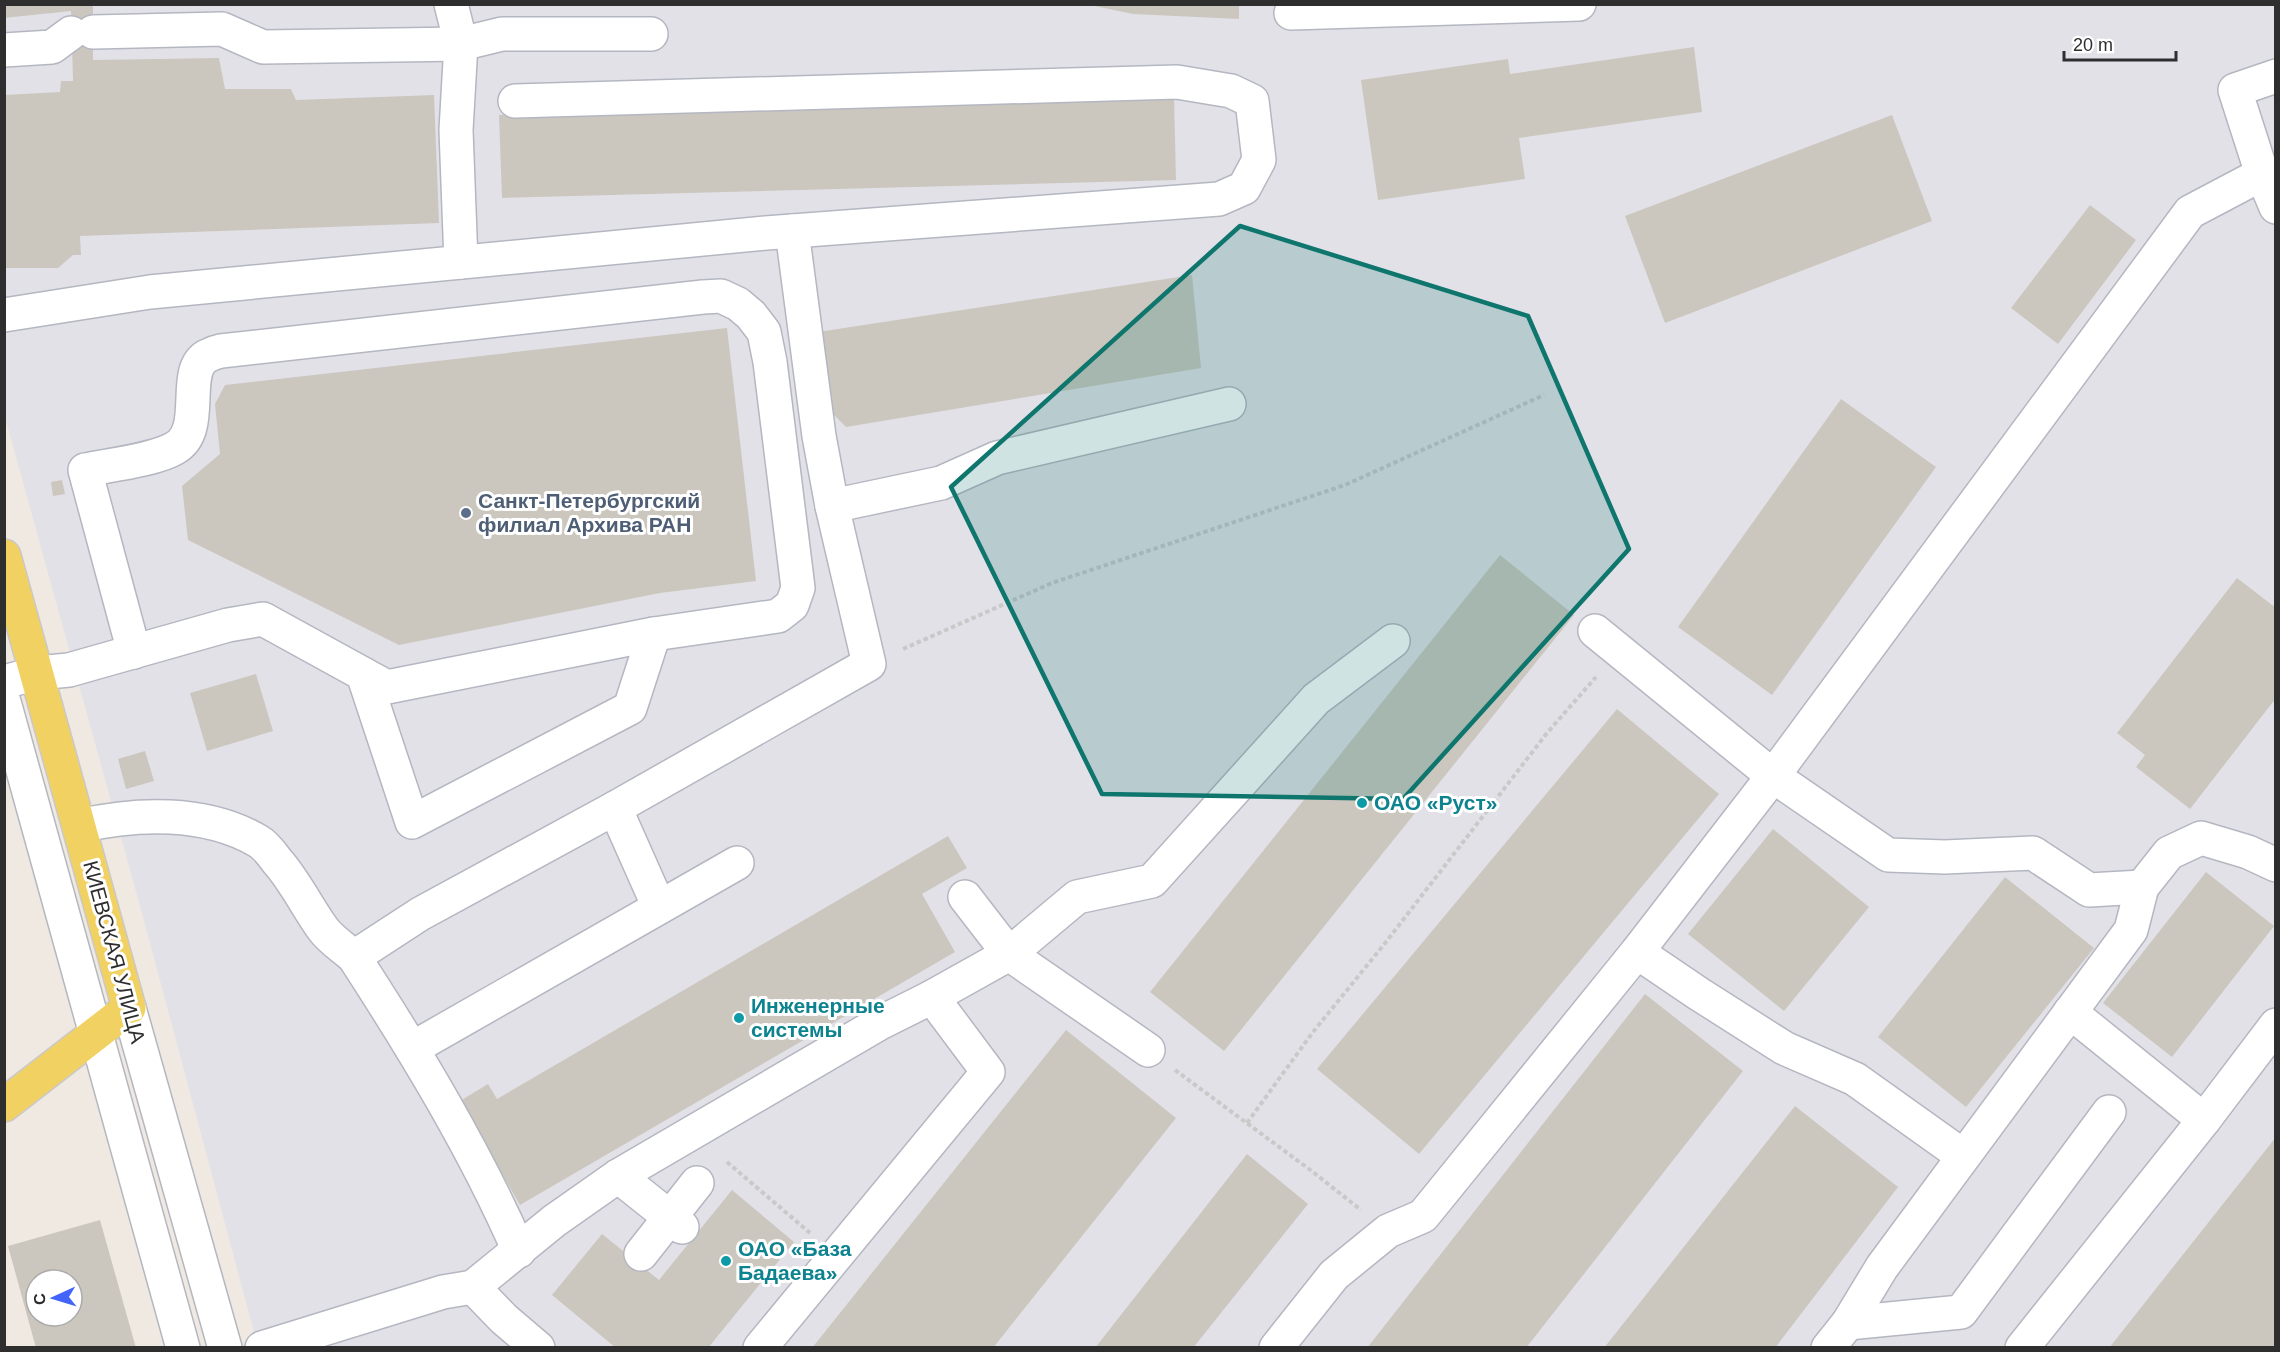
<svg xmlns="http://www.w3.org/2000/svg" width="2280" height="1352" font-family="Arial,sans-serif">
	<style>
		.industrial { fill: #e3e1e8 }
		.building { fill: #cbc7bf; fill-rule: evenodd }
		.lines { fill: none; stroke-linecap: round; stroke-linejoin: round }
		.minor-casing { stroke: #b4b7c1; stroke-width: 36 }
		.major-casing { stroke: #c9c9c9; stroke-width: 36 }
		.path { stroke: #c9c9c9; stroke-width: 4; stroke-dasharray: 4.5 3; stroke-linecap: butt }
		.minor { stroke: #fff; stroke-width: 33 }
		.major { stroke: #f2d163; stroke-width: 33 }
		.marked { fill: #0f766e; fill-opacity: 0.2; stroke: #0f766e; stroke-width: 4.5; stroke-linejoin: round }
		.service-dot { fill: #5c6f8a; stroke: #fff; stroke-width: 2 }
		.culture-dot { fill: #0f9aa8; stroke: #fff; stroke-width: 2 }
		.labels { text-anchor: middle; stroke-width: 6; stroke-linejoin: round; paint-order: stroke }
		.service-label { font-size: 21px; font-weight: bold; fill: #4e5e75; stroke: #fff; text-anchor: start }
		.culture-label { font-size: 21px; font-weight: bold; fill: #0d838f; stroke: #fff; text-anchor: start }
		.street-label { font-size: 21px; fill: #2e2e2e; stroke: #fff }
	</style>
	<rect width="100%" height="100%" fill="#efe9e1"/>
	<path class="industrial" d="M 5,5 L 2275,5 L 2275,1347 L 258,1347 L 143,917 L 5,417 Z"/>
	<g class="building">
		<path d="M 4,4 L 93,4 L 93,60 L 219,58 L 225,89 L 291,89 L 296,100 L 434,95 L 439,223 L 80,236 L 81,255 L 73,255 L 58,268 L 4,268 L 4,95 L 60,92 L 61,81 L 73,81 L 71,11 L 4,18 Z"/>
		<path d="M 1085,4 L 1239,4 L 1239,19 L 1133,14 Z"/>
		<path d="M 1694,47 L 1702,112 L 1519,138 L 1525,179 L 1378,200 L 1361,80 L 1508,59 L 1510,74 Z"/>
		<path d="M 1174,96 L 1176,180 L 502,198 L 499,115 Z"/>
		<path d="M 1892,115 L 1932,221 L 1665,323 L 1625,216 Z"/>
		<path d="M 2090,205 L 2136,240 L 2058,344 L 2011,308 Z"/>
		<path d="M 1192,275 L 1201,368 L 846,427 L 829,410 L 818,332 Z"/>
		<path d="M 727,328 L 756,581 L 660,593 L 399,645 L 188,540 L 182,486 L 220,454 L 215,404 L 225,385 Z"/>
		<path d="M 1841,399 L 1936,467 L 1772,695 L 1678,627 Z"/>
		<path d="M 62,480 L 65,494 L 53,496 L 51,482 Z"/>
		<path d="M 1500,555 L 1574,615 L 1224,1051 L 1150,992 Z"/>
		<path d="M 2237,578 L 2276,608 L 2276,698 L 2190,809 L 2136,767 L 2145,755 L 2117,733 Z"/>
		<path d="M 256,674 L 273,731 L 207,751 L 190,693 Z"/>
		<path d="M 1617,709 L 1719,794 L 1419,1154 L 1317,1069 Z"/>
		<path d="M 145,751 L 154,781 L 126,789 L 118,759 Z"/>
		<path d="M 1773,829 L 1869,907 L 1784,1011 L 1688,934 Z"/>
		<path d="M 948,836 L 967,868 L 922,894 L 955,952 L 520,1205 L 460,1101 L 488,1084 L 497,1099 Z"/>
		<path d="M 2206,872 L 2274,926 L 2172,1057 L 2103,1003 Z"/>
		<path d="M 2005,877 L 2094,948 L 1966,1107 L 1878,1037 Z"/>
		<path d="M 1645,994 L 1743,1071 L 1526,1348 L 1367,1348 Z"/>
		<path d="M 1066,1030 L 1176,1118 L 993,1348 L 812,1348 Z"/>
		<path d="M 1795,1106 L 1898,1187 L 1775,1348 L 1604,1348 Z"/>
		<path d="M 2276,1137 L 2276,1348 L 2109,1348 Z"/>
		<path d="M 1247,1154 L 1308,1204 L 1193,1348 L 1095,1348 Z"/>
		<path d="M 732,1190 L 794,1242 L 708,1348 L 616,1348 L 552,1295 L 602,1234 L 659,1280 Z"/>
		<path d="M 100,1220 L 136,1348 L 36,1348 L 8,1246 ZM 36,1280 L 72,1280 L 72,1316 L 36,1316 Z"/>
	</g>
	<g class="lines">
		<g class="minor-casing">
			<g id="minor">
				<path d="M 451,4 L 461,44 L 456,130 L 461,262"/>
				<path d="M 1291,13 L 1579,4"/>
				<path d="M 93,32 L 222,29 L 263,47 L 461,44 L 502,34 L 651,34"/>
				<path d="M 4,50 L 52,47 L 71,33"/>
				<path d="M 2276,76 L 2235,90 L 2262,174 L 2276,207"/>
				<path d="M 4,315 L 150,292 L 766,233 L 1219,199 L 1244,188 L 1259,160 L 1252,101 L 1231,91 L 1177,82 L 515,101"/>
				<path d="M 832,506 L 941,483 L 997,458 L 1229,404"/>
				<path d="M 1595,631 L 1773,776 L 1888,855 L 1945,857 L 2033,853 L 2089,890 L 2142,887"/>
				<path d="M 134,652 L 85,470 C 109,465 155,460 175,448 C 207,430 180,371 207,356 C 211,354 216,352 221,351 L 703,297 L 721,296 L 738,304 L 751,315 L 764,332 L 770,362 L 798,588 L 792,605 L 778,616 L 654,634 L 387,687 L 363,674"/>
				<path d="M 4,682 L 37,673 L 69,670 L 228,625 L 263,619 L 363,674 L 412,822 L 630,708 L 654,634"/>
				<path d="M 4,702 L 183,1348"/>
				<path d="M 615,808 L 659,907"/>
				<path d="M 79,826 C 136,813 205,810 258,841 C 265,845 272,854 277,861 C 295,881 307,907 323,929 C 331,940 344,948 354,957 L 420,914 L 615,808 L 869,664 L 832,506 L 819,436 L 792,231"/>
				<path d="M 965,897 L 1009,954 L 1148,1050"/>
				<path d="M 1637,952 L 1699,994 L 1784,1048 L 1855,1079 L 1963,1156"/>
				<path d="M 354,957 C 415,1051 474,1148 519,1251"/>
				<path d="M 932,997 L 1009,954 L 1077,897 L 1152,881 L 1316,699 L 1393,641"/>
				<path d="M 129,1008 L 225,1348"/>
				<path d="M 2070,1012 L 2204,1120"/>
				<path d="M 413,1048 L 737,863"/>
				<path d="M 618,1176 L 682,1227"/>
				<path d="M 641,1254 L 697,1183"/>
				<path d="M 473,1287 L 554,1221 L 618,1176 L 880,1023 L 932,997 L 988,1072 L 760,1348"/>
				<path d="M 1848,1323 L 1961,1312 L 2109,1112"/>
				<path d="M 262,1348 L 443,1292 L 473,1287 L 504,1319 L 538,1348"/>
				<path d="M 1276,1348 L 1334,1275 L 1388,1231 L 1423,1216 L 1637,952 L 1773,776 L 2190,212 L 2262,174"/>
				<path d="M 1828,1348 L 1848,1323 L 1882,1267 L 2131,930 L 2142,887 L 2169,853 L 2201,838 L 2248,852 L 2276,865"/>
				<path d="M 2022,1348 L 2204,1120 L 2276,1025"/>
			</g>
		</g>
		<g class="major-casing">
			<path id="major" d="M 4,556 L 129,1008 L 4,1105"/>
		</g>
		<g class="path">
			<path d="M 903,649 L 1052,583 L 1345,485 L 1544,395"/>
			<path d="M 1175,1070 L 1309,1169 L 1361,1210"/>
			<path d="M 1247,1123 L 1313,1032 L 1386,942 L 1547,733 L 1596,677"/>
			<path d="M 727,1162 L 810,1233"/>
		</g>
		<use href="#minor" class="minor"/>
		<use href="#major" class="major"/>
	</g>
	<path class="marked" d="M 1240,226 L 1528,316 L 1629,549 L 1403,799 L 1102,794 L 951,487 Z"/>
	<circle class="service-dot" cx="466" cy="513" r="6"/>
	<g class="culture-dot">
		<circle cx="1362" cy="803" r="6"/>
		<circle cx="739" cy="1018" r="6"/>
		<circle cx="726" cy="1261" r="6"/>
	</g>
	<g class="labels">
		<g class="service-label">
			<text x="478" y="508">Санкт-Петербургский<tspan x="478" dy="24">филиал Архива РАН</tspan></text>
		</g>
		<g class="culture-label">
			<text x="1374" y="810">ОАО «Руст»</text>
			<text x="751" y="1013">Инженерные<tspan x="751" dy="24">системы</tspan></text>
			<text x="738" y="1256">ОАО «База<tspan x="738" dy="24">Бадаева»</tspan></text>
		</g>
		<g class="street-label">
			<text transform="translate(114 952) rotate(75)" y="7">КИЕВСКАЯ УЛИЦА</text>
		</g>
	</g>
	<rect width="2280" height="1352" fill="none" stroke="#2e2e2e" stroke-width="12"/>
	<g transform="translate(54 1298) rotate(266)"><circle r="28" fill="#ffffff" stroke="#ababab" stroke-width="1.5"/>
	<path d="M0-4.5L10 22L0 15L-10 22Z" fill="#4264fb"/>
	<text y="-9" font-size="16" font-weight="bold" text-anchor="middle" fill="#2e2e2e">С</text>
	</g>
	<path d="M2064 51v9h112v-9" fill="none" stroke="#2e2e2e" stroke-width="3"/>
	<text x="2073" y="51" font-size="18" fill="#2e2e2e" stroke="#ffffff" stroke-width="4.5" paint-order="stroke">20 m</text>
</svg>
